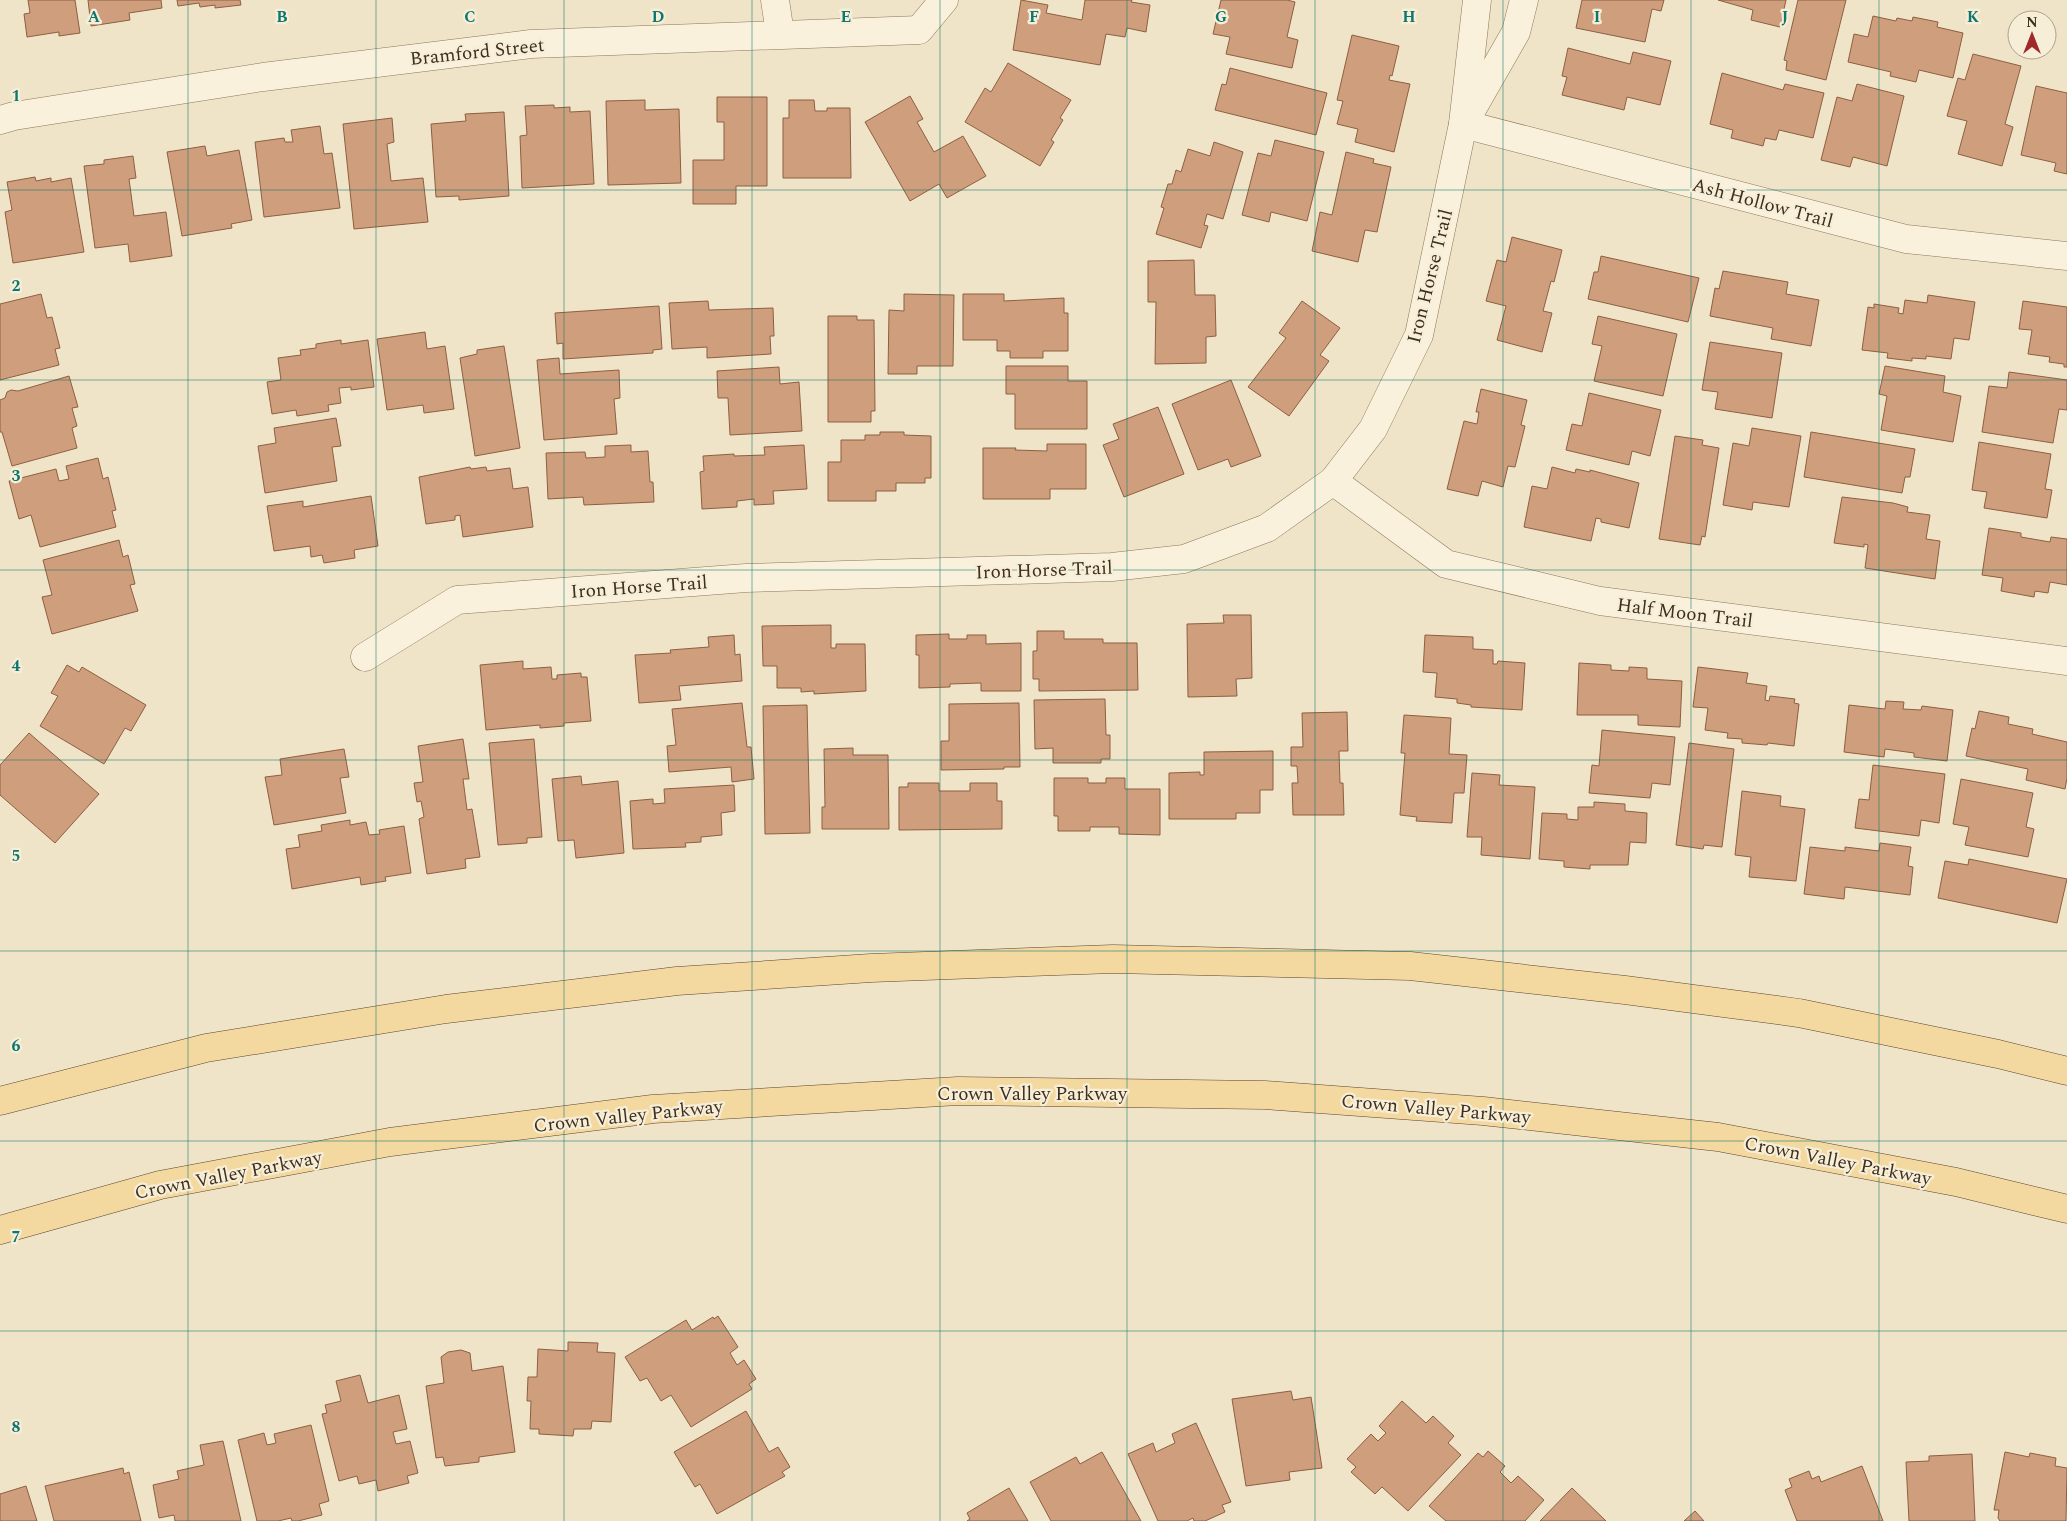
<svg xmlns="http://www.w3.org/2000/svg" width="2067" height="1521" font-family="Spectral,serif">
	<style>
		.building { fill: #cf9f7d; stroke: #8d5f41 }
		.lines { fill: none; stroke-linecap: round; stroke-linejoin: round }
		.minor-casing { stroke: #8d765c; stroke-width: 29 }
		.primary-casing { stroke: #5b4430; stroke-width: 29 }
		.minor { stroke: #faf1dc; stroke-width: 28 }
		.primary { stroke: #f3d9a0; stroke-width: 28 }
		.grid { fill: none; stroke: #0f766e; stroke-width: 1; stroke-opacity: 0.55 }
		.labels { text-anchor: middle; stroke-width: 4.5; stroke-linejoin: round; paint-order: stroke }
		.street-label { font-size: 19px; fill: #3d2e20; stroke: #f7eed8 }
		.grid-label { font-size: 16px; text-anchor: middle; font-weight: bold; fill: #0f766e; stroke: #f7eed8; stroke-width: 4.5; stroke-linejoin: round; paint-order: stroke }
	</style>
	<rect width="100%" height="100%" fill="#f0e4c8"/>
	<g class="building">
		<path d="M 28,0 L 75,0 L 80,33 L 59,36 L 59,32 L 27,37 L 24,14 L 30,13 Z"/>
		<path d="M 88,0 L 161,0 L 162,8 L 129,13 L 130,20 L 91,26 Z"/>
		<path d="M 177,0 L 240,0 L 241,5 L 215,8 L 215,5 L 200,7 L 199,3 L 178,6 Z"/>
		<path d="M 1021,0 L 1048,5 L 1046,13 L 1082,20 L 1085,0 L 1132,0 L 1131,2 L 1150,5 L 1146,32 L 1127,28 L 1125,37 L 1106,34 L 1100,65 L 1013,50 Z"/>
		<path d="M 1221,0 L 1287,0 L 1295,2 L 1287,37 L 1298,40 L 1292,68 L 1226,54 L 1230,37 L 1213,34 Z"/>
		<path d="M 1582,0 L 1664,0 L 1661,11 L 1652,9 L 1645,42 L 1576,28 Z"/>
		<path d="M 1718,0 L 1786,0 L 1780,27 L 1751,20 L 1753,10 Z"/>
		<path d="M 1798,0 L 1846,0 L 1826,80 L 1786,70 L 1787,61 L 1784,60 Z"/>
		<path d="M 1873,16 L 1896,21 L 1897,18 L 1912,21 L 1913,17 L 1938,22 L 1937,27 L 1963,33 L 1953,78 L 1919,70 L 1916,82 L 1890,76 L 1891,72 L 1848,62 L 1854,34 L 1868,37 Z"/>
		<path d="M 1352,35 L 1399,46 L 1392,76 L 1390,75 L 1389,80 L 1410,84 L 1394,152 L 1355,142 L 1358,129 L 1337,124 L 1343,101 L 1337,100 Z"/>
		<path d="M 1568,48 L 1630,64 L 1633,52 L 1671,61 L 1660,105 L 1627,97 L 1624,110 L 1562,95 L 1567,77 L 1562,76 Z"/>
		<path d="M 1973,54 L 2021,66 L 2005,124 L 2013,127 L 2002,166 L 1958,154 L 1967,121 L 1947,116 L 1958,78 L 1965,80 Z"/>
		<path d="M 1008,63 L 1071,100 L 1060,118 L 1063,120 L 1051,140 L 1054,142 L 1040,166 L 965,122 L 985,88 L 991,92 Z"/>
		<path d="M 1230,68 L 1327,93 L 1316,135 L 1215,110 L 1222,84 L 1226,85 Z"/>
		<path d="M 1722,73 L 1783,90 L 1785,84 L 1824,93 L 1813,138 L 1779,130 L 1776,140 L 1765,138 L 1763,146 L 1731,138 L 1733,130 L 1710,124 Z"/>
		<path d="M 1857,84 L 1904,96 L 1887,166 L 1853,157 L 1850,167 L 1821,160 L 1837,97 L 1852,101 Z"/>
		<path d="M 2036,86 L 2067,93 L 2067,174 L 2054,171 L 2056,163 L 2021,155 Z"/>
		<path d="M 910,96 L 923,119 L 917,122 L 934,152 L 963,136 L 986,176 L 947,198 L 939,184 L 910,201 L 865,122 Z"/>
		<path d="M 717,97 L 767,97 L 767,186 L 736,186 L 736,204 L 693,204 L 693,160 L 724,160 L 724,122 L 717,122 Z"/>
		<path d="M 645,100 L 645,110 L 679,109 L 681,183 L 608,185 L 606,101 Z"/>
		<path d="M 789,100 L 814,100 L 815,111 L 827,111 L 827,108 L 850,108 L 851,178 L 783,178 L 783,118 L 789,118 Z"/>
		<path d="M 554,105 L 554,108 L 570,107 L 570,112 L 590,111 L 594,184 L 522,188 L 520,136 L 527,135 L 525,106 Z"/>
		<path d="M 504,112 L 509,196 L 459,200 L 459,196 L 436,197 L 431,124 L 466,121 L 465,114 Z"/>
		<path d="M 392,118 L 394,142 L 387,144 L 391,181 L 423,178 L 428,222 L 354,229 L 343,124 Z"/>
		<path d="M 320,126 L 324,154 L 332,153 L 340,208 L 264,217 L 255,142 L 284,138 L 285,142 L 293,142 L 291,130 Z"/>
		<path d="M 1275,140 L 1324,152 L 1307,221 L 1271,212 L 1269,222 L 1242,215 L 1258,153 L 1271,156 Z"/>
		<path d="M 1214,142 L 1243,152 L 1223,219 L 1207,214 L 1204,225 L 1208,226 L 1201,248 L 1156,234 L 1164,208 L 1161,207 L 1168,184 L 1172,184 L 1176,170 L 1181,172 L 1188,149 L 1210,156 Z"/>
		<path d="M 205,146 L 207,156 L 239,150 L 252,220 L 231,224 L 232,228 L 182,236 L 167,152 Z"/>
		<path d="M 1346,152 L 1374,159 L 1373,163 L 1391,167 L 1377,232 L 1365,230 L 1358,262 L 1312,251 L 1320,212 L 1332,215 Z"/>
		<path d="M 133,156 L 136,178 L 129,179 L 134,216 L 166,212 L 172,256 L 130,262 L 128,244 L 95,248 L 84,166 L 104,164 L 104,160 Z"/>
		<path d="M 35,177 L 36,181 L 51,178 L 51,182 L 71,178 L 84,252 L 13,263 L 5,212 L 12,210 L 7,182 Z"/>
		<path d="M 1512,237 L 1562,250 L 1554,282 L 1551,281 L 1543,311 L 1552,313 L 1542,352 L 1497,340 L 1506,306 L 1486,301 L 1497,260 L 1506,262 Z"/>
		<path d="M 1601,256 L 1699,278 L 1688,322 L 1588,299 L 1594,272 L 1598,272 Z"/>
		<path d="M 1194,260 L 1195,295 L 1215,295 L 1216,336 L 1206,337 L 1206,363 L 1155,364 L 1156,302 L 1148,302 L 1148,261 Z"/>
		<path d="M 1723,271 L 1788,282 L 1786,294 L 1819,300 L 1811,346 L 1771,339 L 1773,328 L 1710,316 L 1715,288 L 1719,289 Z"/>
		<path d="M 41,294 L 47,318 L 52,317 L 60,348 L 55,349 L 59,365 L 0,380 L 0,304 Z"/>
		<path d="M 904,294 L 954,295 L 953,366 L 917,366 L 917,374 L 888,374 L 889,310 L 904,311 Z"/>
		<path d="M 963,294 L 1004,294 L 1004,301 L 1064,298 L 1064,313 L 1068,313 L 1068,351 L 1043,351 L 1043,358 L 1010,358 L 1010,351 L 997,351 L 997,340 L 963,340 Z"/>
		<path d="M 1928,295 L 1975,302 L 1969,340 L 1954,338 L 1951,359 L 1926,356 L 1926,359 L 1912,358 L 1912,361 L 1887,358 L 1888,353 L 1862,350 L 1868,307 L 1874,308 L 1874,304 L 1899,308 L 1898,313 L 1903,314 L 1905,300 L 1927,303 Z"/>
		<path d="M 708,301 L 709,310 L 773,308 L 774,336 L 770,336 L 771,354 L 707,358 L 707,347 L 672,349 L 669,303 Z"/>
		<path d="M 1302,301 L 1340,328 L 1320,355 L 1329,361 L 1289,416 L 1248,387 L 1286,338 L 1279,333 Z"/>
		<path d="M 2023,301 L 2067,307 L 2067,367 L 2064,367 L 2064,364 L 2049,362 L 2050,357 L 2028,354 L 2032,330 L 2019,329 Z"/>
		<path d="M 659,306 L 662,349 L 653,350 L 653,353 L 563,359 L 563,343 L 557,344 L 555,313 Z"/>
		<path d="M 828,316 L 857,316 L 857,320 L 874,320 L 875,411 L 871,411 L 871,422 L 828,422 Z"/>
		<path d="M 1598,316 L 1677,334 L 1663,396 L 1594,381 L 1602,346 L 1592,344 Z"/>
		<path d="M 425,332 L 427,349 L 445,346 L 454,409 L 424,413 L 423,405 L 387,410 L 377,339 Z"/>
		<path d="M 341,340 L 341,344 L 368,340 L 374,387 L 351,390 L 351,387 L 339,388 L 341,403 L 328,405 L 329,411 L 297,416 L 296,410 L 272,414 L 267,382 L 281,380 L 278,358 L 301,355 L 300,350 L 316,348 L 316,344 Z"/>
		<path d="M 1710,342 L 1782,353 L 1772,418 L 1715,409 L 1718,392 L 1702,390 Z"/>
		<path d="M 504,346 L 520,448 L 475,456 L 460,358 L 477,354 L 477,350 Z"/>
		<path d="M 559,358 L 560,374 L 619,370 L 620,398 L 614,399 L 617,434 L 544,440 L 537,360 Z"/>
		<path d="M 1006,366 L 1068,366 L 1068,381 L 1087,381 L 1087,429 L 1015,429 L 1015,394 L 1006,394 Z"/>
		<path d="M 1885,366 L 1945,376 L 1943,392 L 1961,396 L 1953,442 L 1881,430 L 1887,396 L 1879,394 Z"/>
		<path d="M 779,367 L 780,384 L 799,382 L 802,431 L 730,435 L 728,398 L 718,398 L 717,371 Z"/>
		<path d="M 2009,372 L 2067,380 L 2067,410 L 2059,409 L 2053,443 L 1982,432 L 1989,386 L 2007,388 Z"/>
		<path d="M 69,376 L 78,407 L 72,408 L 77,426 L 72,428 L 77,448 L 12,466 L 2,432 L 0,432 L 0,400 L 5,398 L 7,392 L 11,390 L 18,391 Z"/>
		<path d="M 1231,380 L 1261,456 L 1231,467 L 1228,459 L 1198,470 L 1172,404 Z"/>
		<path d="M 1481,389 L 1527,400 L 1521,425 L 1525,426 L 1515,467 L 1508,466 L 1503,487 L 1482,481 L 1478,496 L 1447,489 L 1464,421 L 1477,424 L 1479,412 L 1476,412 Z"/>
		<path d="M 1589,393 L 1661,410 L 1650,456 L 1632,451 L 1629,465 L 1566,450 L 1572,424 L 1582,426 Z"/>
		<path d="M 1158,407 L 1184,474 L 1124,497 L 1103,445 L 1119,439 L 1113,424 Z"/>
		<path d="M 336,418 L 341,446 L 332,447 L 337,481 L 265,493 L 258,446 L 276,443 L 274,428 Z"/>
		<path d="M 1752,428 L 1801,436 L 1789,507 L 1753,502 L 1752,510 L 1723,505 L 1733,443 L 1749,446 Z"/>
		<path d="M 880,432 L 904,432 L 904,435 L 931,436 L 931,478 L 925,478 L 925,483 L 896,483 L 896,491 L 876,491 L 876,501 L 828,501 L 828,462 L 841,462 L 841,440 L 865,440 L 865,435 L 880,435 Z"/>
		<path d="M 1811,432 L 1915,449 L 1910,477 L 1905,477 L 1902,493 L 1804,477 Z"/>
		<path d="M 1675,436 L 1703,440 L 1702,445 L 1719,448 L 1705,537 L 1702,536 L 1700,545 L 1659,539 Z"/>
		<path d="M 1979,442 L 2051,454 L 2045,489 L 2052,490 L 2047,518 L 1984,508 L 1987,492 L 1972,490 Z"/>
		<path d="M 1047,444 L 1086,444 L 1086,489 L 1050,489 L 1050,499 L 983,499 L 983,448 L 1016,448 L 1015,450 L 1047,451 Z"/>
		<path d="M 631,445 L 631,452 L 648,451 L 650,482 L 653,482 L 654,502 L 584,505 L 583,497 L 548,499 L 546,453 L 585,452 L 586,458 L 605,457 L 605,446 Z"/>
		<path d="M 804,445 L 807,489 L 773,491 L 774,504 L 754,505 L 754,499 L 737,501 L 737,507 L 702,509 L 700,472 L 704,471 L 703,456 L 734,454 L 734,456 L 765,455 L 764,447 Z"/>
		<path d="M 98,458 L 103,479 L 108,477 L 116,510 L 112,511 L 116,527 L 40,547 L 31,515 L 19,519 L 9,481 L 56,469 L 59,481 L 69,479 L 66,466 Z"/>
		<path d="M 470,467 L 471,469 L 486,467 L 487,471 L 510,468 L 513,489 L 528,487 L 533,527 L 463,537 L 460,515 L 455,516 L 455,520 L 426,524 L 419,477 Z"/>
		<path d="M 1552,467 L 1575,473 L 1576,469 L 1590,472 L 1590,470 L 1639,483 L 1629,528 L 1601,522 L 1601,519 L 1596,518 L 1591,541 L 1524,527 L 1532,486 L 1547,489 Z"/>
		<path d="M 371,496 L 378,546 L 354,550 L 355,558 L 324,563 L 322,555 L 311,557 L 310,546 L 274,551 L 267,506 L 303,501 L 303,507 Z"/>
		<path d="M 1842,497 L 1893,503 L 1908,507 L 1907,512 L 1930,515 L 1926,539 L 1940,541 L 1935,579 L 1865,568 L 1868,545 L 1864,544 L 1864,547 L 1834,543 Z"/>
		<path d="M 1989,528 L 2021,533 L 2021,537 L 2050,542 L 2051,537 L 2067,539 L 2067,585 L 2050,582 L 2048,593 L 2035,591 L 2034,597 L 2001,591 L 2003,578 L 1982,575 Z"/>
		<path d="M 119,540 L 123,557 L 128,555 L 135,584 L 130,585 L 138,611 L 52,634 L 42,597 L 52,595 L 43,560 Z"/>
		<path d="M 1223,615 L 1251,615 L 1252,678 L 1236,679 L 1237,696 L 1188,697 L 1187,624 L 1224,623 Z"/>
		<path d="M 831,625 L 831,648 L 836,648 L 836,644 L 865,644 L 866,691 L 814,694 L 814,691 L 801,692 L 801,688 L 777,688 L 777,666 L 763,666 L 762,626 Z"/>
		<path d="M 1037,631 L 1064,631 L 1064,639 L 1103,639 L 1103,643 L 1137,643 L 1138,690 L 1039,691 L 1039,679 L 1033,679 L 1033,651 L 1037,651 Z"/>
		<path d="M 949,634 L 949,639 L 967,639 L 967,635 L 986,635 L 986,644 L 1021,643 L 1021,691 L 981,691 L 981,683 L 950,684 L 950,687 L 919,688 L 919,655 L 916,655 L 916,635 Z"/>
		<path d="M 734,635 L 735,655 L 740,654 L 742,681 L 679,686 L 681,700 L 639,703 L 635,655 L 671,653 L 670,650 L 709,647 L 708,637 Z"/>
		<path d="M 1425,635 L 1473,637 L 1473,649 L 1493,650 L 1493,664 L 1497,664 L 1498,661 L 1525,663 L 1522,710 L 1471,707 L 1471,705 L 1457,703 L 1457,699 L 1435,697 L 1437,673 L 1423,672 Z"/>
		<path d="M 523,661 L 523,669 L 551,667 L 552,679 L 557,679 L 557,675 L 581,673 L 581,677 L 587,677 L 591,721 L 564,723 L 564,726 L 540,728 L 540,725 L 486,730 L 480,665 Z"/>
		<path d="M 1579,663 L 1611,665 L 1611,670 L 1629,671 L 1629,667 L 1647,668 L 1647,679 L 1682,681 L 1680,727 L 1638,725 L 1638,715 L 1577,715 Z"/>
		<path d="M 67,665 L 79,672 L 82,667 L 146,705 L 131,731 L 125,728 L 104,764 L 40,726 L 58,696 L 51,693 Z"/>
		<path d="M 1698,667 L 1748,673 L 1746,683 L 1767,686 L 1765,700 L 1769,701 L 1770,696 L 1795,699 L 1794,703 L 1799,704 L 1794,746 L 1768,743 L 1767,745 L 1742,743 L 1742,739 L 1727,738 L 1728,733 L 1705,730 L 1708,708 L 1693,707 Z"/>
		<path d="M 1105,699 L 1106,735 L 1110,735 L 1110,759 L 1101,759 L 1101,763 L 1053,763 L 1053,748 L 1035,749 L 1034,700 Z"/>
		<path d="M 1886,701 L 1904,702 L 1903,709 L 1921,710 L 1922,706 L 1953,710 L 1947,761 L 1914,757 L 1914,753 L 1885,749 L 1884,757 L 1844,752 L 1849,705 L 1885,709 Z"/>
		<path d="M 742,703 L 747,747 L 751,747 L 754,779 L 732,782 L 731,767 L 669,772 L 667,746 L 676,745 L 672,709 Z"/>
		<path d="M 1019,703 L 1020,767 L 1004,767 L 1004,769 L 941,770 L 941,741 L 949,741 L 949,704 Z"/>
		<path d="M 807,705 L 810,833 L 765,834 L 763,706 Z"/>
		<path d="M 1979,711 L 2009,717 L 2008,724 L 2033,729 L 2032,734 L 2067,742 L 2067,778 L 2065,789 L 2026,780 L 2028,769 L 1966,756 L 1972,728 L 1975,729 Z"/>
		<path d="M 1347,712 L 1348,751 L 1339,751 L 1340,783 L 1343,783 L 1344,815 L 1293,815 L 1292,783 L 1298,783 L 1297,766 L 1291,766 L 1291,747 L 1303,747 L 1302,713 Z"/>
		<path d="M 1404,715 L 1451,718 L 1449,754 L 1467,755 L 1464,793 L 1454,793 L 1452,823 L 1416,821 L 1417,817 L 1400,815 L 1405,753 L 1401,753 Z"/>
		<path d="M 1602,730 L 1675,737 L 1670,785 L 1652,783 L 1650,798 L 1589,793 L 1592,765 L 1599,766 Z"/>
		<path d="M 29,733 L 99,794 L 55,843 L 0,795 L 0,765 Z"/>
		<path d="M 463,739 L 469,779 L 463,779 L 467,810 L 472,809 L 480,857 L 465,859 L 466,868 L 427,874 L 419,819 L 424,817 L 421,801 L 417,802 L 414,783 L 423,782 L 418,746 Z"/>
		<path d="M 534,739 L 542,837 L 527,838 L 527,843 L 498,845 L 489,743 Z"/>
		<path d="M 1689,743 L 1734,749 L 1722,847 L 1704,845 L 1703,849 L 1676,845 Z"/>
		<path d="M 853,748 L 853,755 L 888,755 L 889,829 L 822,829 L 822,807 L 825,807 L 824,749 Z"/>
		<path d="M 344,749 L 349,777 L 340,778 L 346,813 L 274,825 L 265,777 L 282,775 L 280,759 Z"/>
		<path d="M 1273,751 L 1273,790 L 1260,790 L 1260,813 L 1236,813 L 1236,819 L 1169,819 L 1169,773 L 1200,772 L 1200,775 L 1204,775 L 1204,752 Z"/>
		<path d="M 1873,765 L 1945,774 L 1939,823 L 1921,820 L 1919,836 L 1855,828 L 1859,799 L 1869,800 Z"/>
		<path d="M 1472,773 L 1500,775 L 1499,785 L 1535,787 L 1530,859 L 1481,855 L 1482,837 L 1467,837 Z"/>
		<path d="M 581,776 L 582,785 L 618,781 L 624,853 L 576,858 L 574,840 L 558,841 L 552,779 Z"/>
		<path d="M 1054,778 L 1088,778 L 1088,783 L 1106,783 L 1106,778 L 1125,778 L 1125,789 L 1160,789 L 1160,835 L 1119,834 L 1119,827 L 1090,827 L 1090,831 L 1058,831 L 1058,816 L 1054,816 Z"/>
		<path d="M 1961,779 L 2033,793 L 2026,827 L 2034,829 L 2028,857 L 1965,845 L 1969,827 L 1953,824 Z"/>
		<path d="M 908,783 L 939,783 L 939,791 L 970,791 L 970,783 L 997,783 L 997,801 L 1002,801 L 1002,829 L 899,830 L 899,787 L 908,787 Z"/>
		<path d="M 734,785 L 735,811 L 721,813 L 722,835 L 701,837 L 701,842 L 685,843 L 686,847 L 633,849 L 630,801 L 653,799 L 653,804 L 665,803 L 664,789 Z"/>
		<path d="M 1742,791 L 1781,796 L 1780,806 L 1805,809 L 1796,881 L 1749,877 L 1751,857 L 1735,855 Z"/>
		<path d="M 1594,802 L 1625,804 L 1625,811 L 1647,813 L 1646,843 L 1630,842 L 1628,865 L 1590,865 L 1590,869 L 1564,867 L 1564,861 L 1539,859 L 1542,813 L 1567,814 L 1567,819 L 1578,820 L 1578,807 L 1594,807 Z"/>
		<path d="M 350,820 L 350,825 L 366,822 L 369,835 L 380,834 L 379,830 L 404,826 L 411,873 L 385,877 L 386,881 L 361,885 L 360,877 L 292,889 L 286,849 L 300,847 L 298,835 L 322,831 L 321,825 Z"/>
		<path d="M 1880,843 L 1911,847 L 1908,866 L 1913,867 L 1910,895 L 1845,887 L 1844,899 L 1804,894 L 1810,847 L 1845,851 L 1845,847 L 1879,851 Z"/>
		<path d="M 1969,859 L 2067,879 L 2057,923 L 1938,898 L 1945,861 L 1968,865 Z"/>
		<path d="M 718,1316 L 738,1347 L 730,1353 L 737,1365 L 744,1360 L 756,1379 L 749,1384 L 752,1389 L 691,1427 L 671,1395 L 661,1401 L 647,1378 L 640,1381 L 625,1357 L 686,1320 L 692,1330 L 713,1317 L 714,1319 Z"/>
		<path d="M 568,1342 L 598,1343 L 597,1352 L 615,1353 L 611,1422 L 592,1421 L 591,1429 L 574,1429 L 573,1436 L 539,1434 L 539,1429 L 530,1429 L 531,1401 L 527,1401 L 528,1377 L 537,1377 L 538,1349 L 568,1351 Z"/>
		<path d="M 461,1350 L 470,1353 L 472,1371 L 503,1366 L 515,1452 L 479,1457 L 479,1462 L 445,1466 L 443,1457 L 436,1458 L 426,1386 L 444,1383 L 441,1357 L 448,1352 Z"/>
		<path d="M 360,1375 L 368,1403 L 399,1395 L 407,1429 L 393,1432 L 396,1444 L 410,1441 L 418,1473 L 407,1476 L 409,1483 L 378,1491 L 376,1480 L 359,1484 L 357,1476 L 339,1481 L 322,1414 L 327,1413 L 325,1405 L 341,1401 L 336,1381 Z"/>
		<path d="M 1291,1391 L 1293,1400 L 1311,1397 L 1322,1468 L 1289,1472 L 1290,1480 L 1246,1486 L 1232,1399 Z"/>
		<path d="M 1402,1401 L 1426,1423 L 1433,1416 L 1454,1436 L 1448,1443 L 1461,1455 L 1408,1511 L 1382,1487 L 1375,1494 L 1351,1472 L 1356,1467 L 1347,1459 L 1371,1434 L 1378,1441 L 1386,1433 L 1379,1426 Z"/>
		<path d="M 746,1411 L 769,1452 L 778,1447 L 790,1467 L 782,1472 L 785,1476 L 717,1514 L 700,1484 L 695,1487 L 674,1452 Z"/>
		<path d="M 1196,1423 L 1231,1502 L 1222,1505 L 1225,1512 L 1205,1521 L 1194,1521 L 1193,1518 L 1187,1521 L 1158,1521 L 1128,1454 L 1153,1443 L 1156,1452 L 1175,1443 L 1172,1434 Z"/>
		<path d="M 311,1425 L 329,1501 L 319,1504 L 322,1515 L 298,1521 L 292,1521 L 291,1518 L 278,1521 L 257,1521 L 238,1440 L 264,1433 L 267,1445 L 276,1443 L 274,1434 Z"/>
		<path d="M 223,1441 L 241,1521 L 175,1521 L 174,1515 L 159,1518 L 153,1485 L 179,1479 L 177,1471 L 204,1465 L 200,1445 Z"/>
		<path d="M 1488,1451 L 1505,1466 L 1500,1472 L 1511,1483 L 1518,1476 L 1544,1500 L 1525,1521 L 1446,1521 L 1429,1506 L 1478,1453 L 1483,1457 Z"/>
		<path d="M 1102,1452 L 1141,1521 L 1051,1521 L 1030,1482 L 1076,1457 L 1080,1464 Z"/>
		<path d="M 2005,1452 L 2029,1457 L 2030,1453 L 2056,1458 L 2055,1466 L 2067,1468 L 2066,1521 L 2000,1521 L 1998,1518 L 1999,1510 L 1994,1510 Z"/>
		<path d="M 1972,1454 L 1975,1521 L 1909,1521 L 1906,1462 L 1929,1461 L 1929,1456 Z"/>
		<path d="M 1862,1466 L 1883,1521 L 1797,1521 L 1785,1490 L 1792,1487 L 1789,1479 L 1809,1471 L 1812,1479 L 1819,1476 L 1821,1482 Z"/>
		<path d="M 123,1468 L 124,1474 L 129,1472 L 141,1521 L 54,1521 L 45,1486 Z"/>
		<path d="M 26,1486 L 37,1521 L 0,1521 L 0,1494 Z"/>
		<path d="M 1009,1488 L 1028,1521 L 967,1521 L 970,1519 L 967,1513 Z"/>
		<path d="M 1572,1488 L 1606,1521 L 1540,1521 Z"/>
		<path d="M 1695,1511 L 1704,1521 L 1684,1521 Z"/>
	</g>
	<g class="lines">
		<g class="minor-casing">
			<g id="minor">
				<path d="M 775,0 L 780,34"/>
				<path d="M 1468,116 L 1516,32 L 1524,0"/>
				<path d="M 0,120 L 14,116 L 263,77 L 531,44 L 919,30 L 944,0"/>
				<path d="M 1463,124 L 1906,239 L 2067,256"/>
				<path d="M 1333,481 L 1446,564 L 1600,601 L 2067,661"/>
				<path d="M 365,657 L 457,600 L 746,578 L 1112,567 L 1184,559 L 1267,528 L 1333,481 L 1373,429 L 1419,335 L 1463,124 L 1477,0"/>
			</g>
		</g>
		<g class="primary-casing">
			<g id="primary">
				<path d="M 0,1101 L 206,1048 L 446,1009 L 677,981 L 871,968 L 1113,959 L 1410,966 L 1625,990 L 1799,1013 L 1998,1054 L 2067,1071"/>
				<path d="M 0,1230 L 160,1185 L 390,1142 L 653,1109 L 958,1091 L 1265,1095 L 1483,1111 L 1718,1137 L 1956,1182 L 2067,1209"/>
			</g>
		</g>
		<use href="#minor" class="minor"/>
		<use href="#primary" class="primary"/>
	</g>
	<path class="grid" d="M 188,0 L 188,1521M 376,0 L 376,1521M 564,0 L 564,1521M 752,0 L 752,1521M 940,0 L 940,1521M 1127,0 L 1127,1521M 1315,0 L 1315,1521M 1503,0 L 1503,1521M 1691,0 L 1691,1521M 1879,0 L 1879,1521M 0,190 L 2067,190M 0,380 L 2067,380M 0,570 L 2067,570M 0,760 L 2067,760M 0,951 L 2067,951M 0,1141 L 2067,1141M 0,1331 L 2067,1331"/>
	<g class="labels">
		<g class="street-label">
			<text transform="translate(477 51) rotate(-6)" y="7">Bramford Street</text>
			<text transform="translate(1763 202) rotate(15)" y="7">Ash Hollow Trail</text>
			<text transform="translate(1429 276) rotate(-76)" y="7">Iron Horse Trail</text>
			<text transform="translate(1044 569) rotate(-2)" y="7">Iron Horse Trail</text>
			<text transform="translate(639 586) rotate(-4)" y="7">Iron Horse Trail</text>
			<text transform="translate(1685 612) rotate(7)" y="7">Half Moon Trail</text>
			<text x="1032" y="1100">Crown Valley Parkway</text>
			<text transform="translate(1436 1108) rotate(5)" y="7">Crown Valley Parkway</text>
			<text transform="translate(628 1115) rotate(-6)" y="7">Crown Valley Parkway</text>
			<text transform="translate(1838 1160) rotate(11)" y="7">Crown Valley Parkway</text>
			<text transform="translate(228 1174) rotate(-11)" y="7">Crown Valley Parkway</text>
		</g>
	</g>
	<g class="grid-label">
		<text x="94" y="22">A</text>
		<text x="282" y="22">B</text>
		<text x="470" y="22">C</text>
		<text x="658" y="22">D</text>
		<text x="846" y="22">E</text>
		<text x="1034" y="22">F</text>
		<text x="1221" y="22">G</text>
		<text x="1409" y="22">H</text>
		<text x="1597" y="22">I</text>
		<text x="1785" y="22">J</text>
		<text x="1973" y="22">K</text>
		<text x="16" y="101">1</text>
		<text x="16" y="291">2</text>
		<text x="16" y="481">3</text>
		<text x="16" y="671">4</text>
		<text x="16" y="861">5</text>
		<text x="16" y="1051">6</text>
		<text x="16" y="1242">7</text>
		<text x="16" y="1432">8</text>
	</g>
	<g transform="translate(2032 35)"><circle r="24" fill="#f7eed8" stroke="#ada18e"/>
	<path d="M0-4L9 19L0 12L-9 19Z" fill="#9e2a2b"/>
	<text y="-8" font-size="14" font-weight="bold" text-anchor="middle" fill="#3d2e20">N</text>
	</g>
</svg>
